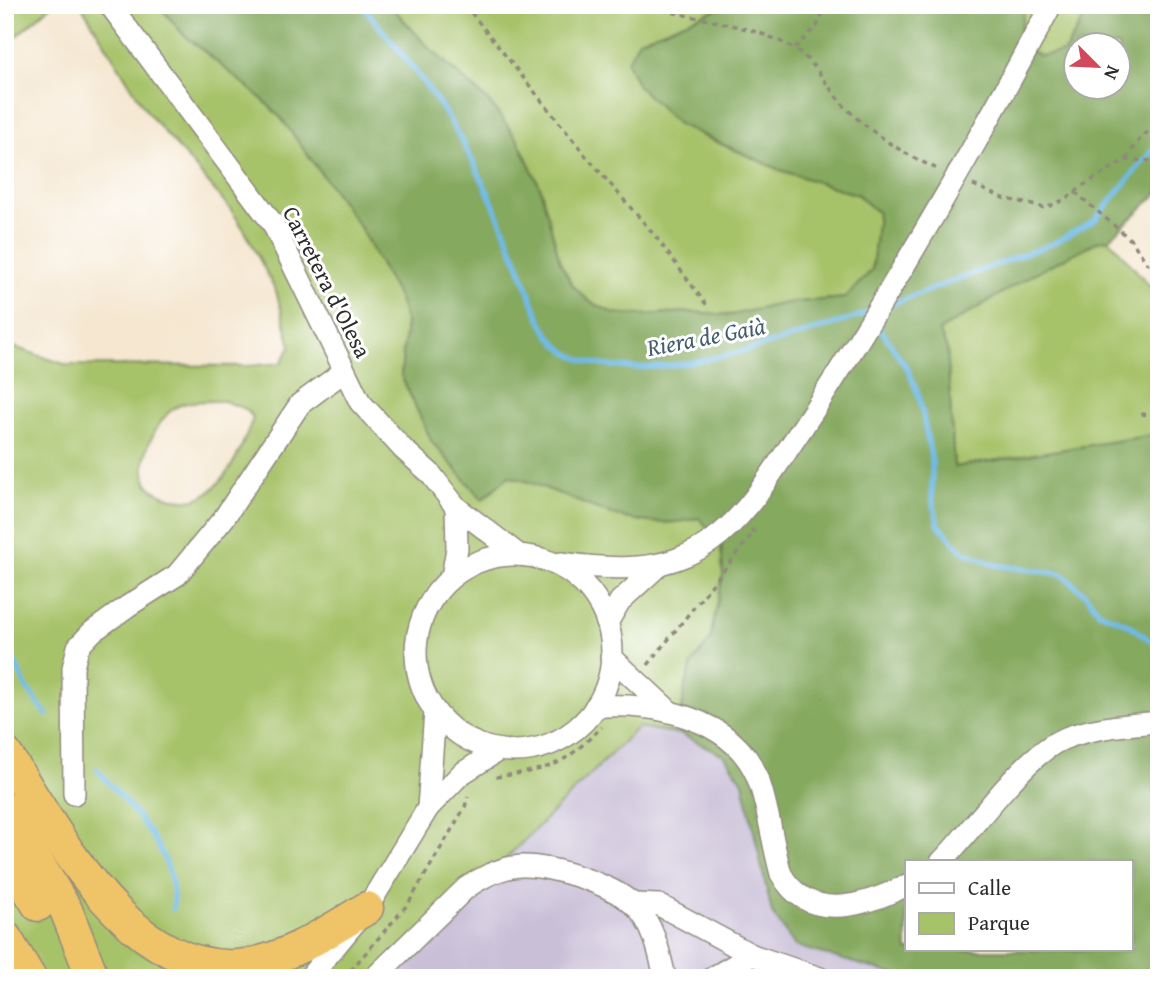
<svg xmlns="http://www.w3.org/2000/svg" width="1164" height="983" font-family="'Gentium Book Plus',serif">
	<style>
		.industrial { fill: #c9bfd7 }
		.green { fill: #a7c36a; stroke: #69774a; stroke-width: 2; fill-rule: evenodd }
		.forest { fill: #85a95e; stroke: #586a44; stroke-width: 2; fill-rule: evenodd }
		.lines { fill: none; stroke-linecap: round; stroke-linejoin: round }
		.stream { stroke: #70bbe9; stroke-width: 5 }
		.minor-casing { stroke: #90897e; stroke-width: 24 }
		.highway-casing { stroke: #90897e; stroke-width: 35 }
		.path { stroke: #90897e; stroke-width: 3.5; stroke-dasharray: 5 5; stroke-linecap: butt }
		.minor { stroke: #fff; stroke-width: 21 }
		.highway { stroke: #efc469; stroke-width: 32 }
		.minor-bridge-casing { stroke: #90897e; stroke-width: 24; stroke-linecap: butt }
		.minor-bridge { stroke: #fff; stroke-width: 21 }
		.labels { text-anchor: middle; stroke-width: 6; stroke-linejoin: round; paint-order: stroke }
		.street-label { font-size: 23px; fill: #2b2b2b; stroke: #fff }
		.water-label { font-size: 24px; font-style: italic; fill: #435d6e; stroke: #fff }
	</style>
	<rect width="100%" height="100%" fill="#fff"/>
	<filter id="ink" filterUnits="userSpaceOnUse"><feTurbulence type="fractalNoise" baseFrequency=".0143" numOctaves="2"/><feDisplacementMap in="SourceGraphic" scale="14" xChannelSelector="R" yChannelSelector="G"/><feConvolveMatrix kernelMatrix="1 2 1 2 8 2 1 2 1" color-interpolation-filters="sRGB"/></filter>
	<filter id="wash" filterUnits="userSpaceOnUse"><feTurbulence type="fractalNoise" baseFrequency=".00686" numOctaves="4" result="noise"/><feDisplacementMap in="SourceGraphic" scale="28" xChannelSelector="R" yChannelSelector="G"/><feGaussianBlur stdDeviation="1.57" result="paint"/><feColorMatrix in="noise" values="0 0 0 0 0 0 0 0 0 0 0 0 0 0 0 0 0 1.4 0 .05"/><feComposite in="paint" operator="in"/></filter>
	<g filter="url(#wash)">
		<rect width="100%" height="100%" fill="#f5e7d0"/>
		<path class="industrial" d="M 638,727 L 680,734 L 724,755 L 743,782 L 772,913 L 795,946 L 907,978 L 386,978 Z"/>
		<g class="green">
			<path d="M 5,5 L 52,5 L 5,46 Z"/>
			<path d="M 81,5 L 159,5 L 182,33 L 262,99 L 281,118 L 360,227 L 399,299 L 406,323 L 401,375 L 432,442 L 483,499 L 508,476 C 572,492 631,536 699,517 L 721,542 L 723,575 L 710,640 L 692,664 L 684,691 L 680,734 L 638,727 L 386,978 L 5,978 L 5,344 L 67,365 L 248,366 L 281,363 L 291,346 L 276,291 L 245,231 L 229,207 L 147,112 ZM 224,401 L 246,409 L 253,418 C 241,451 216,515 169,497 C 161,494 152,491 147,483 C 136,461 157,418 176,407 C 190,400 208,401 224,401 Z"/>
			<path d="M 390,5 L 727,5 L 639,40 L 700,135 L 780,170 L 858,195 L 878,213 L 872,270 L 845,298 L 786,303 L 731,315 L 690,312 L 639,315 L 613,313 L 590,302 L 573,286 L 560,262 L 540,187 L 518,140 L 489,102 L 427,46 Z"/>
			<path d="M 1025,5 L 1091,5 L 1064,52 L 1039,56 L 1018,42 Z"/>
			<path d="M 1109,239 L 1159,297 L 1159,434 L 954,467 L 947,349 L 939,331 L 1035,273 L 1098,241 Z"/>
		</g>
		<path class="forest" d="M 159,5 L 390,5 L 427,46 L 489,102 L 518,140 L 540,187 L 560,262 L 573,286 L 590,302 L 613,313 L 639,315 L 690,312 L 731,315 L 786,303 L 845,298 L 872,270 L 878,213 L 858,195 L 780,170 L 678,124 L 638,86 L 627,62 L 639,40 L 727,5 L 1025,5 L 1018,42 L 1039,56 L 1065,52 L 1091,5 L 1159,5 L 1159,192 L 1109,239 L 1098,241 L 1035,273 L 939,331 L 947,349 L 954,467 L 1159,434 L 1159,978 L 907,978 L 795,946 L 772,913 L 743,782 L 724,755 L 680,734 L 684,691 L 692,664 L 710,640 L 723,575 L 721,542 L 699,518 C 625,537 578,494 509,476 L 482,499 L 432,442 L 401,375 L 406,323 L 399,299 L 360,227 L 281,118 L 262,99 L 182,33 ZM 1076,46 L 1118,46 L 1118,88 L 1076,88 ZM 907,862 L 1131,862 L 1131,950 L 907,950 Z"/>
		<g class="lines">
			<g class="stream">
				<path d="M 362,5 C 395,46 431,87 457,133 C 482,175 502,223 520,268 C 535,305 542,346 583,360 C 659,387 794,336 868,313"/>
				<path d="M 887,306 L 1054,243 L 1095,220 L 1159,142"/>
				<path d="M 877,324 L 908,370 L 919,396 L 932,462 L 932,498 L 938,524 L 961,550 L 995,565 L 1062,574 L 1087,596 L 1099,612 L 1128,624 L 1159,647"/>
				<path d="M 5,639 L 26,687 L 47,715"/>
				<path d="M 97,769 C 131,811 178,850 173,909"/>
			</g>
		</g>
	</g>
	<g filter="url(#ink)">
		<g class="lines">
			<g class="minor-casing">
				<g id="minor">
					<path d="M 110,5 L 273,224 L 360,402 L 403,449 L 430,473 L 456,507 L 519,555"/>
					<path d="M 1036,33 L 1051,5"/>
					<circle cx="514" cy="653" r="98"/>
					<path d="M 561,563 C 654,576 707,566 763,486"/>
					<path d="M 452,577 L 457,548 L 456,507"/>
					<path d="M 607,623 L 620,601 L 657,567"/>
					<path d="M 611,657 L 668,710"/>
					<path d="M 595,707 C 652,701 735,718 758,779 C 769,809 772,843 781,874 C 809,924 865,906 907,885"/>
					<path d="M 74,794 L 73,668 L 78,647 L 92,632 L 128,606 L 177,575 L 224,518 L 300,404 L 343,372"/>
					<path d="M 428,808 L 435,711"/>
					<path d="M 941,862 C 973,830 1024,755 1063,739 C 1093,727 1127,725 1159,722"/>
					<path d="M 634,904 L 659,905 L 752,955 L 820,978"/>
					<path d="M 309,978 L 367,908 L 428,808 L 461,774 L 499,750"/>
					<path d="M 374,978 L 466,888 C 482,877 502,867 521,866 C 551,865 611,884 633,904 C 653,921 660,954 665,978"/>
					<path d="M 712,978 L 752,955"/>
				</g>
			</g>
			<g class="highway-casing">
				<g id="highway">
					<path d="M 5,753 C 58,832 124,972 237,966 C 282,963 329,931 367,908"/>
					<path d="M 5,809 L 66,910 L 93,978"/>
					<path d="M 5,852 L 38,905"/>
					<path d="M 5,937 L 30,978"/>
				</g>
			</g>
			<g class="path">
				<path d="M 465,5 L 586,156 L 656,237 L 708,307"/>
				<path d="M 644,5 C 694,20 747,22 793,48 C 813,59 825,83 839,100 C 865,130 904,155 940,170"/>
				<path d="M 795,48 L 817,26 L 826,5"/>
				<path d="M 1126,159 L 1140,139 L 1159,121"/>
				<path d="M 973,185 L 1003,198 L 1045,208 L 1066,199 L 1084,185 L 1125,160 L 1159,161"/>
				<path d="M 1075,192 L 1131,240 L 1159,280"/>
				<path d="M 1141,414 L 1159,416"/>
				<path d="M 648,665 L 754,532 L 751,529"/>
				<path d="M 496,777 C 554,768 559,768 602,727"/>
				<path d="M 344,978 L 408,904 L 465,807 L 468,796"/>
			</g>
			<use href="#minor" class="minor"/>
			<use href="#highway" class="highway"/>
			<g class="minor-bridge-casing">
				<path id="minor-bridge" d="M 763,486 C 864,340 952,189 1036,33"/>
			</g>
			<use href="#minor-bridge" class="minor-bridge"/>
		</g>
	</g>
	<g class="labels">
		<g class="street-label">
			<text transform="translate(327 282) rotate(63)" y="8">Carretera d'Olesa</text>
		</g>
		<g class="water-label">
			<text transform="translate(706 337) rotate(-11)" y="8">Riera de Gaià</text>
		</g>
	</g>
	<rect width="1164" height="983" fill="none" stroke="#fff" stroke-width="28"/>
	<rect x="905" y="860" width="228" height="91" fill="#ffffff" stroke="#aaaaaa" stroke-width="2"/>
	<rect x="919" y="883" width="35" height="10" fill="#ffffff" stroke="#aaaaaa" stroke-width="2"/>
	<text x="968" y="895" font-size="21" fill="#2b2b2b">Calle</text>
	<rect x="919" y="913" width="35" height="21" fill="#a7c36a" stroke="#aaaaaa" stroke-width="2"/>
	<text x="968" y="930" font-size="21" fill="#2b2b2b">Parque</text>
	<g transform="translate(1097 66) rotate(114)"><circle r="33" fill="#ffffff" stroke="#aaaaaa" stroke-width="2"/>
	<path d="M0-5L12 26L0 18L-12 26Z" fill="#d1495b"/>
	<text y="-10" font-size="19" font-weight="bold" text-anchor="middle" fill="#2b2b2b">N</text>
	</g>
</svg>
